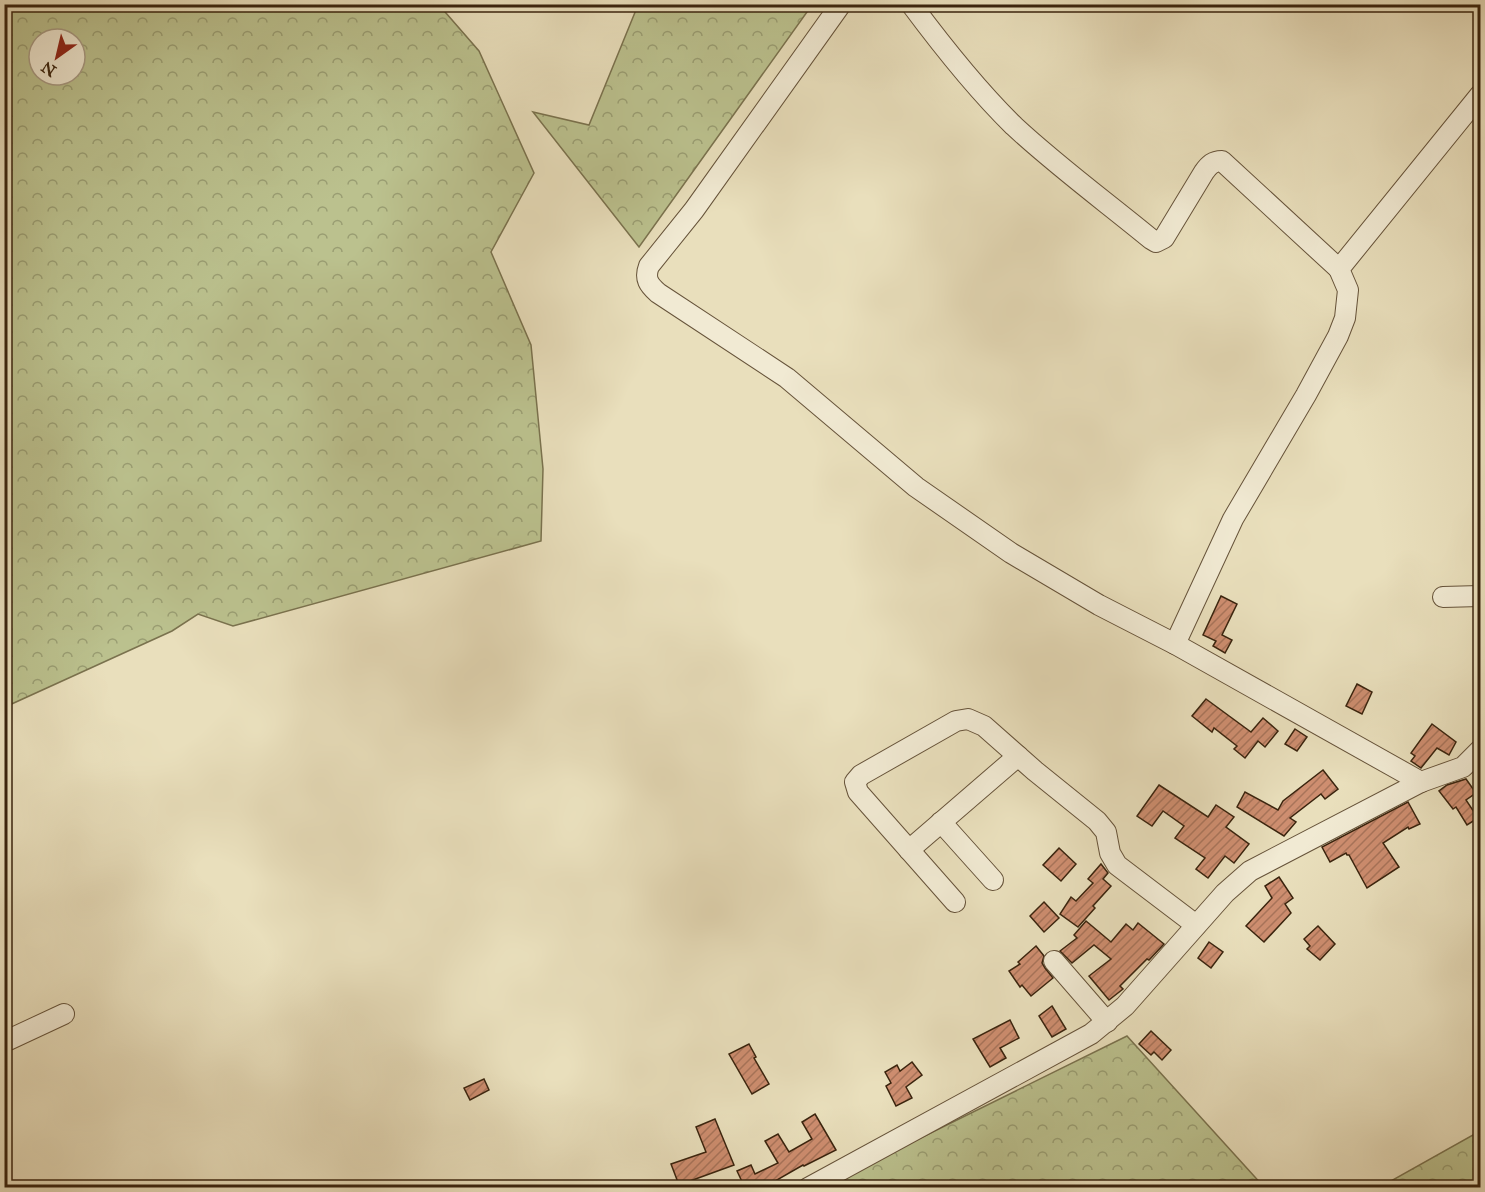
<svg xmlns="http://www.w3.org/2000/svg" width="1485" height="1192" font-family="'IM FELL Great Primer',serif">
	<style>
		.forest { fill: url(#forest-crowns); stroke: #7a724e; stroke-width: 1.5; fill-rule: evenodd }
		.building { fill: url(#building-hatch); stroke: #3a240e; stroke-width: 1.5 }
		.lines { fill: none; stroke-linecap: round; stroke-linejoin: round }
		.minor-casing { stroke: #66533a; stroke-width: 22 }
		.minor { stroke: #f1ead3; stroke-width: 20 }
	</style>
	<defs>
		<pattern id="forest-crowns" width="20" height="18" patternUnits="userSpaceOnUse" patternTransform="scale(1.5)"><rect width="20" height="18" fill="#bbc18e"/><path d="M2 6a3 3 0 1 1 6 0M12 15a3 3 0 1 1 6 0" fill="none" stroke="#999d72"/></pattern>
		<pattern id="building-hatch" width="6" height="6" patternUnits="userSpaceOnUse" patternTransform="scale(1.5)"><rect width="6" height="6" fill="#ce8e70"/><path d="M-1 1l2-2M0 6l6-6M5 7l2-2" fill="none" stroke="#a8745a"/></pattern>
	</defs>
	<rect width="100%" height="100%" fill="#e9dfbc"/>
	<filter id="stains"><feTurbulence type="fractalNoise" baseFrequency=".00333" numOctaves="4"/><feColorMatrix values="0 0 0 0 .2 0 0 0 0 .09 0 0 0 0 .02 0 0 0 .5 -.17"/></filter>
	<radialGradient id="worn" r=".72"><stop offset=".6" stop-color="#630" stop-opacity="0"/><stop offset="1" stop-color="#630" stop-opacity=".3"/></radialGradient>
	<g class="forest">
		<path d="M 4,5 L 439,5 L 479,51 L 534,173 L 491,252 L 531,345 L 543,469 L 541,541 L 233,626 L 198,614 L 172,631 L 5,707 ZM 39,39 L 75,39 L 75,75 L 39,75 Z"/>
		<path d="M 638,5 L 812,5 L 639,247 L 533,112 L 589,125 Z"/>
		<path d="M 1127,1036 L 1264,1187 L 819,1188 Z"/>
		<path d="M 1480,1131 L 1480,1187 L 1391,1187 L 1389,1182 Z"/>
	</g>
	<g class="building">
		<path d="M 1221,596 L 1237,604 L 1222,635 L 1232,640 L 1225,653 L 1213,646 L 1216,641 L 1203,635 Z"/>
		<path d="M 1357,684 L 1372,692 L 1362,714 L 1346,706 Z"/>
		<path d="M 1206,699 L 1251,732 L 1263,718 L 1278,731 L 1265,747 L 1258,741 L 1245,758 L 1234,749 L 1237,746 L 1214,728 L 1212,732 L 1192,716 Z"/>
		<path d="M 1432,724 L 1456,742 L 1449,755 L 1437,748 L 1421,768 L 1411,761 L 1415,756 L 1411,753 Z"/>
		<path d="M 1295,729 L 1307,737 L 1297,751 L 1285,744 Z"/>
		<path d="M 1323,770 L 1338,789 L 1325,799 L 1321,794 L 1290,818 L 1296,822 L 1284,836 L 1237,807 L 1245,792 L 1278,810 L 1283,801 Z"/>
		<path d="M 1466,779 L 1476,793 L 1466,800 L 1478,818 L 1467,825 L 1456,807 L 1453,809 L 1439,791 L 1447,785 Z"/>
		<path d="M 1159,785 L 1208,817 L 1216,805 L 1234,817 L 1226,827 L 1249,844 L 1234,863 L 1225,856 L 1208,878 L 1196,869 L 1205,858 L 1175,838 L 1184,826 L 1163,811 L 1152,826 L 1137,816 Z"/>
		<path d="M 1408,802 L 1420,824 L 1409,829 L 1408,827 L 1383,843 L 1399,867 L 1367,888 L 1349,855 L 1347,855 L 1346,853 L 1330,862 L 1322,847 Z"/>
		<path d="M 1059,848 L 1076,864 L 1061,881 L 1043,865 Z"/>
		<path d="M 1101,864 L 1108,873 L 1103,879 L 1111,886 L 1093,906 L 1095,908 L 1078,927 L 1060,914 L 1071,897 L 1076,901 L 1093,883 L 1088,879 Z"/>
		<path d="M 1279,877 L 1293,898 L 1285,904 L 1291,913 L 1264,942 L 1246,926 L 1272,898 L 1265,886 Z"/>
		<path d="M 1044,902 L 1059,918 L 1044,932 L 1030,916 Z"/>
		<path d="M 1086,921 L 1111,942 L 1126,924 L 1133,930 L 1138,923 L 1164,944 L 1149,960 L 1147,959 L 1120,986 L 1123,989 L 1109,1000 L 1089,976 L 1111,959 L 1094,945 L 1072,963 L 1060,951 L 1077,938 L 1074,935 Z"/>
		<path d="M 1318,926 L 1335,944 L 1320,960 L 1307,949 L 1310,946 L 1304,939 Z"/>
		<path d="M 1209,942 L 1223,952 L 1211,968 L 1198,958 Z"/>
		<path d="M 1036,946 L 1044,956 L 1042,963 L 1045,968 L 1053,978 L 1031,996 L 1022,985 L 1020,987 L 1009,971 L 1020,964 L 1018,962 Z"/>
		<path d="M 1052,1006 L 1066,1029 L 1052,1037 L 1039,1016 Z"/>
		<path d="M 1010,1020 L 1019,1038 L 1000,1048 L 1006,1058 L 990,1067 L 973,1039 Z"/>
		<path d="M 1151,1031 L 1171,1050 L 1162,1060 L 1154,1052 L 1151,1055 L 1139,1044 Z"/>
		<path d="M 749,1044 L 756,1057 L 754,1058 L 769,1084 L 752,1094 L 729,1054 Z"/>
		<path d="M 912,1062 L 922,1075 L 906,1087 L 912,1098 L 896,1106 L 886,1086 L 891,1083 L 885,1072 L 897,1065 L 900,1071 Z"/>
		<path d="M 484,1079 L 489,1090 L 470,1100 L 464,1088 Z"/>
		<path d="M 815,1114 L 836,1150 L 804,1166 L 803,1165 L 775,1181 L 776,1185 L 770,1188 L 745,1188 L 737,1171 L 751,1165 L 755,1174 L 778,1163 L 765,1141 L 778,1134 L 789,1152 L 812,1139 L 802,1122 Z"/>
		<path d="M 715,1119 L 734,1165 L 679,1185 L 671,1164 L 706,1152 L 696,1127 Z"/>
	</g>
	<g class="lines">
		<g class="minor-casing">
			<g id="minor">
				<path d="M 841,4 L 694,210 L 649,266 C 644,279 649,285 658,293 L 787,378 L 916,487 L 1011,553 L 1099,605 L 1175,644 L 1421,782"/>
				<path d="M 911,4 C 943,47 976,89 1014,126 C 1057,166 1106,202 1151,239 L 1156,242 L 1164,238 L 1204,172 C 1209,165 1213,161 1222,161 L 1339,269"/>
				<path d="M 1443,597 L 1480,596"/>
				<path d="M 1175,644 L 1233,519 L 1306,395 L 1338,336 L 1345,318 L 1348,290 L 1339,269 L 1480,95"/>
				<path d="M 941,822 L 993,880"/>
				<path d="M 909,850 L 1018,756"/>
				<path d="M 955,902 L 858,792 L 855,782 L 861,775 L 956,721 L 968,719 L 984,726 L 1035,771 L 1097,821 L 1106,832 L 1110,853 L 1117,865 L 1196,925"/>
				<path d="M 1054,961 L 1107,1022"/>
				<path d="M 4,1042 L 64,1014"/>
				<path d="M 808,1188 L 1091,1034 L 1125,1006 L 1225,893 L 1250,871 L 1421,782 L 1463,767 L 1480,750"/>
			</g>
		</g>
		<use href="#minor" class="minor"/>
	</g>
	<rect width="1485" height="1192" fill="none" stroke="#e9dfbc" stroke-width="24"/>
	<rect x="6" y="6" width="1473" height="1180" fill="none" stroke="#3a240e" stroke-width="3"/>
	<rect x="12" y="12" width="1461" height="1168" fill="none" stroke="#3a240e" stroke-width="1.5"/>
	<g transform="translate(57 57) rotate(214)"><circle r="28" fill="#f1ead3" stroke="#a89b84" stroke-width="1.5"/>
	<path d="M0-4.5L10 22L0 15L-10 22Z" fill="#8f2418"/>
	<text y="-9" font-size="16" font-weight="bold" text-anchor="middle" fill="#3a240e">N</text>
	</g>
	<rect width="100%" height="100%" filter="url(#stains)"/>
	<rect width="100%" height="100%" fill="url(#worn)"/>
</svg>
